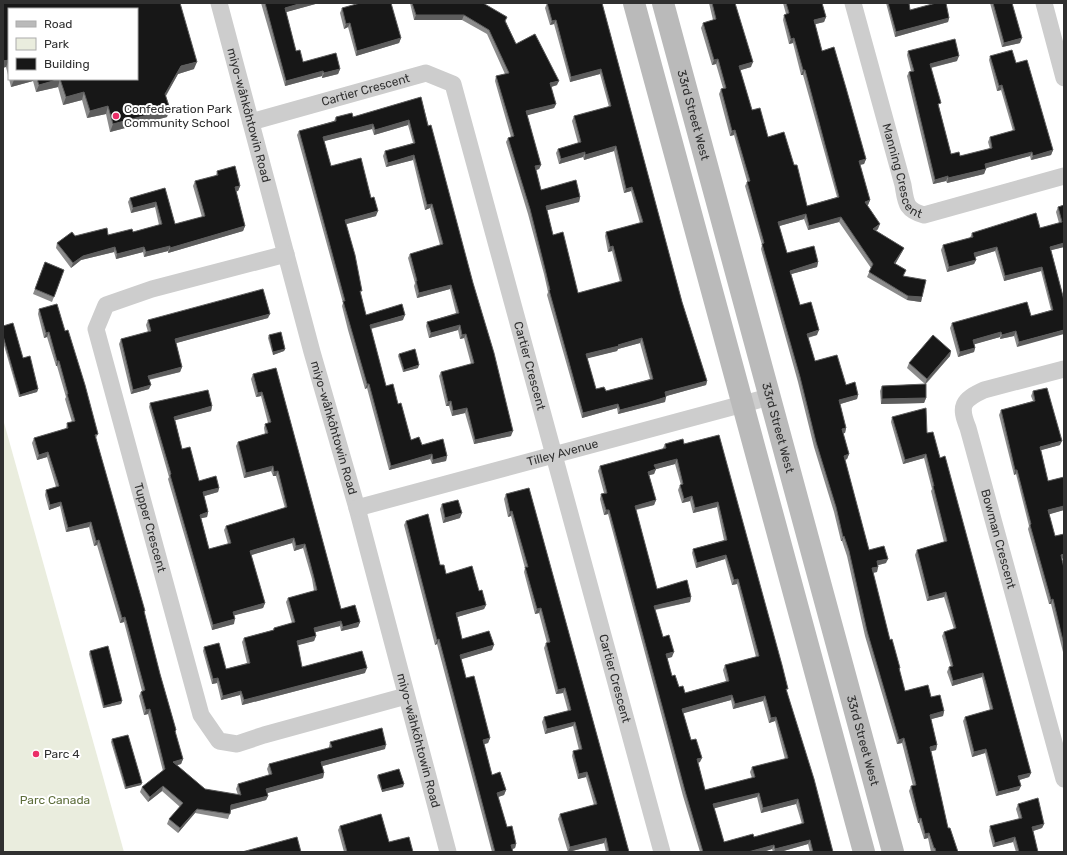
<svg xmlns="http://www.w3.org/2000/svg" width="1067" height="855" font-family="Rubik,sans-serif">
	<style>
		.green { fill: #eaedde }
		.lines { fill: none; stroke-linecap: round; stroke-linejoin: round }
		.street { stroke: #cdcdcd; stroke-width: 17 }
		.secondary { stroke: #bababa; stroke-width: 22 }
		.wall { fill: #8b8b8b; fill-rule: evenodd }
		.shaded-wall { fill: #5d5d5d }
		.building { fill: #171717; stroke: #5d5d5d; fill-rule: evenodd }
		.poi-dot { fill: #eb2e68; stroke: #fff; stroke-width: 1.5 }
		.labels { text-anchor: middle; stroke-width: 4; stroke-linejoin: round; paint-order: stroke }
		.street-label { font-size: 12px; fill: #303030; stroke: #fff }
		.poi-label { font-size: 12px; fill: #303030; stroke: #fff; text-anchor: start }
		.park-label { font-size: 12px; fill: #5e6e3b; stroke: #fff }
	</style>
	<rect width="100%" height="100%" fill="#fff"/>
	<path class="green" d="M 3,419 L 124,852 L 3,852 Z"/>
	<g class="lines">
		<g class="street">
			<path id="s1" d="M 219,3 L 312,352 L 357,508 L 448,852"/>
			<path id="s2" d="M 853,3 L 903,185 C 906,202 905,210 924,215 L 1064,176"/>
			<path d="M 1044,3 L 1064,78"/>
			<path id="s3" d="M 251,122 L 426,73 L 453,84 L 662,852"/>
			<path id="s4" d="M 286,254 L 152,289 L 106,305 L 96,329 L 201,715 L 219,741 L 237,744 L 264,735 L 406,696"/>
			<path id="s5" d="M 1064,369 L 984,390 C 962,400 959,406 968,428 L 1064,779"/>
			<path id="s6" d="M 357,508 L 769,397"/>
		</g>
		<g class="secondary">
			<path d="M 634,3 L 864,852"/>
			<path id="s7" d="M 663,3 L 893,852"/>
		</g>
	</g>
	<g class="wall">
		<path d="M 3,3 L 194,69 L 178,74 L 166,96 L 167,117 L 110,132 L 106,114 L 87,118 L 82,100 L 63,105 L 58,87 L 36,92 L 33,81 L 11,87 L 9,79 L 137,79 L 9,9 L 9,79 L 6,67 Z"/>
		<path d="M 261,3 L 319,3 L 286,12 L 296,51 L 303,62 L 340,69 L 338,74 L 322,78 L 322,76 L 285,86 Z"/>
		<path d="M 410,3 L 483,3 L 506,22 L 516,44 L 557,85 L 551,87 L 556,104 L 554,108 L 527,115 L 541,165 L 539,169 L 536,170 L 541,190 L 580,197 L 579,202 L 547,210 L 553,235 L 578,293 L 620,282 L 612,251 L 608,252 L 605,236 L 606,232 L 640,223 L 631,191 L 624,193 L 614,151 L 584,160 L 583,157 L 559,164 L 556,153 L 558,149 L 578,143 L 572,121 L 574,116 L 609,107 L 600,74 L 570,82 L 554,24 L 550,25 L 545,8 L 547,3 L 602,3 L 682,302 L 707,381 L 706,385 L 666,396 L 665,402 L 645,407 L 618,414 L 617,408 L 582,418 L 547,295 L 548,292 L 544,274 L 528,214 L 506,142 L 508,138 L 511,137 L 495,81 L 496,76 L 505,74 L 487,34 L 462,20 L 414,20 ZM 640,343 L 650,379 L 606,391 L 596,389 L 587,358 L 617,351 L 618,349 Z"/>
		<path d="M 709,3 L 735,3 L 751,67 L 740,70 L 752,110 L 768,137 L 794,165 L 807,206 L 837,197 L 803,75 L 801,75 L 793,43 L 789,44 L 783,20 L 784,15 L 786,14 L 783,3 L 822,3 L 826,17 L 824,22 L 815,24 L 822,51 L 866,159 L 864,164 L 860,165 L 870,200 L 868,205 L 867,205 L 878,229 L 876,231 L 904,248 L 902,252 L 895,264 L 904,276 L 922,297 L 921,302 L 907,300 L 867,277 L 871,268 L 839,222 L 808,230 L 804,219 L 779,226 L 787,253 L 818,262 L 817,267 L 791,274 L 800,305 L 817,335 L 808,338 L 815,361 L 858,395 L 857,399 L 840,404 L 846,428 L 845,433 L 843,433 L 849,454 L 847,459 L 845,460 L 869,550 L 886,563 L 878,565 L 877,572 L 873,573 L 890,640 L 900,668 L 899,671 L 905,691 L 931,697 L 944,711 L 943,716 L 931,719 L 937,745 L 936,750 L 931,751 L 948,828 L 958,852 L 931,852 L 928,838 L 924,839 L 919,823 L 918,823 L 909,791 L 911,786 L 913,786 L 902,743 L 897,744 L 865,636 L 847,556 L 842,541 L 841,541 L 834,512 L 814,447 L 798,382 L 761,249 L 762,245 L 745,186 L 747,182 L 747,181 L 734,135 L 730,136 L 719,94 L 721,89 L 723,88 L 716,64 L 712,65 L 701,28 L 703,23 L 713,20 Z"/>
		<path d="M 886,3 L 909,3 L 910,10 L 949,18 L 948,22 L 895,37 Z"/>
		<path d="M 990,3 L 1012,3 L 1020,43 L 1002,47 Z"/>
		<path d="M 342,8 L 401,38 L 399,43 L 356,56 L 348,27 L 344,29 L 340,13 Z"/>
		<path d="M 908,51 L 957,61 L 931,68 L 939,107 L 951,154 L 960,156 L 990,149 L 988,142 L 990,137 L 1013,131 L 1001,90 L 997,91 L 989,60 L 990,56 L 1016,63 L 1053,150 L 1051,155 L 1031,160 L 1030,156 L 986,168 L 984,174 L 947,183 L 946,181 L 933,184 L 907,76 L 909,72 L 911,71 L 907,55 Z"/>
		<path d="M 421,97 L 511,436 L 474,444 L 465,413 L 452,416 L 449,406 L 446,406 L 439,376 L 441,372 L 471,364 L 464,338 L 460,339 L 458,330 L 429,338 L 426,326 L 427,322 L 456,313 L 450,289 L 417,298 L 414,286 L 415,283 L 408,258 L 410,254 L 440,245 L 430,208 L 425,210 L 413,160 L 386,167 L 383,156 L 385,151 L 413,143 L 408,125 L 374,135 L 372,129 L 324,141 L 331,166 L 371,198 L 376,216 L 346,224 L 361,295 L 366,315 L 403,320 L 371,329 L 386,386 L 398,404 L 411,440 L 447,456 L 446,461 L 432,464 L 430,459 L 389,470 L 367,388 L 365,389 L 348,330 L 342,306 L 343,303 L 297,135 L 299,131 L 334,121 L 336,117 L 353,117 Z"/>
		<path d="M 217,171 L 240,186 L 238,191 L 236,191 L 245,226 L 243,231 L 168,253 L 168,251 L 144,257 L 143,252 L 116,259 L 114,252 L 81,260 L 71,268 L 56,248 L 57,243 L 75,236 L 108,235 L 133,232 L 159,225 L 155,207 L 131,213 L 128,202 L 130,198 L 165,188 L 175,224 L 202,217 L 193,186 L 195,181 L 216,176 Z"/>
		<path d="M 1064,205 L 1064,247 L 1051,250 L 1064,300 L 1017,347 L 1014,336 L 1000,339 L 1000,337 L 974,344 L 975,348 L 974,352 L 958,357 L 950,328 L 952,323 L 1031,316 L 1051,310 L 1041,271 L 1004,281 L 995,251 L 975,257 L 976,260 L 974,264 L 947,272 L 941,250 L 943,245 L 970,238 L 972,233 L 1040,228 L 1059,223 L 1056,212 L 1058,207 Z"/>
		<path d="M 45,262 L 64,270 L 52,302 L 33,294 Z"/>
		<path d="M 39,309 L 65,331 L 98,434 L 96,438 L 144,613 L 160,674 L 176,730 L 175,733 L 183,759 L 181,764 L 177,765 L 205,789 L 238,795 L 236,789 L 238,784 L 269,775 L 267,769 L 269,764 L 329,748 L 329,747 L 330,742 L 385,749 L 322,766 L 324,773 L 323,778 L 267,793 L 268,796 L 266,800 L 231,810 L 228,819 L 195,813 L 178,833 L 167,824 L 169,819 L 180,807 L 162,791 L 148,802 L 140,792 L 142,787 L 163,771 L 148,714 L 144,715 L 139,696 L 141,692 L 142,691 L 124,622 L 120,623 L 97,545 L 94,546 L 89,527 L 66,532 L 60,506 L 49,510 L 45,495 L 46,490 L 56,487 L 47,457 L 37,460 L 32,443 L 34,438 L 66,429 L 67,423 L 72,422 L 65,399 L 66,397 L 57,366 L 56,366 L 47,337 L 44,338 L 38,314 Z"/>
		<path d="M 268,318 L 176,343 L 182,367 L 180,372 L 149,380 L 149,389 L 131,394 L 119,344 L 121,339 L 148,332 L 146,325 L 148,320 Z"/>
		<path d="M 3,326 L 23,358 L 38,389 L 37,392 L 19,397 L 3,342 Z"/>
		<path d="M 269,335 L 285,349 L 284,351 L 273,355 L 268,338 Z"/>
		<path d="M 951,351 L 950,356 L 926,384 L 926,398 L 924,403 L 881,404 L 880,391 L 882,386 L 925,384 L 907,368 L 909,363 Z"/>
		<path d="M 399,354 L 418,368 L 403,372 L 398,356 Z"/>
		<path d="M 276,368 L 341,609 L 360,622 L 358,627 L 341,631 L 340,626 L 315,632 L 316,636 L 314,641 L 297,645 L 302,667 L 365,673 L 242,705 L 240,695 L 221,700 L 217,683 L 212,684 L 203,651 L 204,647 L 226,669 L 247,663 L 242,642 L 244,638 L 273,630 L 274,628 L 292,623 L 286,602 L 288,598 L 314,591 L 312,579 L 303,548 L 294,551 L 292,543 L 251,555 L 265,603 L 263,608 L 234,615 L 234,624 L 212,630 L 168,479 L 169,477 L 149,407 L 150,403 L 212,406 L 211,411 L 175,420 L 182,449 L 199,481 L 219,488 L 218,492 L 204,496 L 208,512 L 207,517 L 201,518 L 209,549 L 228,544 L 224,530 L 226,526 L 285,508 L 276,476 L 273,476 L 271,471 L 244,478 L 236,446 L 238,442 L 265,434 L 264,428 L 265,424 L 268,423 L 261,396 L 256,397 L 251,379 L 253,374 Z"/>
		<path d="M 1033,391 L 1060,445 L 1041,450 L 1048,481 L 1064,477 L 1064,510 L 1049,514 L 1055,536 L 1064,534 L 1064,558 L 1062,559 L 1064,568 L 1064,656 L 1051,604 L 1049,604 L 1028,529 L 1029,526 L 1016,474 L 1014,475 L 999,415 L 1001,410 L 1033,401 L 1031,396 Z"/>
		<path d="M 892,417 L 927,433 L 1031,773 L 1029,777 L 1019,780 L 1019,790 L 996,796 L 985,753 L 972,757 L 963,721 L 965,717 L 990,710 L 982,677 L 952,686 L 947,672 L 949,667 L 951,667 L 942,636 L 944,632 L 954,629 L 944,597 L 927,601 L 915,555 L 917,550 L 944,542 L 931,491 L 932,489 L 924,458 L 903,464 L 891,422 Z"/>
		<path d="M 719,435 L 787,692 L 833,852 L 810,852 L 808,844 L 780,852 L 773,852 L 772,849 L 763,852 L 700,852 L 683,796 L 608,514 L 604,515 L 600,499 L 601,494 L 604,493 L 598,471 L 600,466 L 664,449 L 663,448 L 665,444 L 684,444 ZM 675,464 L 681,485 L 680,485 L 678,490 L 682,503 L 690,501 L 693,513 L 717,507 L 724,540 L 693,549 L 692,553 L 696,568 L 725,559 L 732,585 L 737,584 L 756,657 L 725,665 L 723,670 L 726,681 L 685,693 L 679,687 L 672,676 L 667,658 L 672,657 L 663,637 L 655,610 L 690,602 L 691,597 L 657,589 L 636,510 L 654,505 L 656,500 L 649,475 L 654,474 L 656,469 ZM 731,700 L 733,709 L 763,701 L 769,723 L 775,721 L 785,759 L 752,767 L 750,772 L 752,778 L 705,790 L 698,763 L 700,762 L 691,740 L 683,713 ZM 757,797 L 761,813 L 796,804 L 802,824 L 754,837 L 724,842 L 714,808 Z"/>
		<path d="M 529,488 L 629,852 L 606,852 L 604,843 L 568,852 L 558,819 L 560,814 L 594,805 L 586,777 L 578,779 L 572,756 L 573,751 L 579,750 L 573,726 L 545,734 L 542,722 L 544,717 L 568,711 L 563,693 L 556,694 L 544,648 L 546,643 L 547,643 L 539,613 L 535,614 L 524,572 L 525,568 L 511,516 L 508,517 L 504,499 L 506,494 Z"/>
		<path d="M 442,504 L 460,518 L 443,523 L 440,509 Z"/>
		<path d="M 406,521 L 446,574 L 479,591 L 486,605 L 484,609 L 457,617 L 462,639 L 492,650 L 461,659 L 466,678 L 490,738 L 488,743 L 484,744 L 492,775 L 506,790 L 504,795 L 498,797 L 507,827 L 516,844 L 515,848 L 512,849 L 513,852 L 492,852 L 437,644 L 435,645 L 404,525 Z"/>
		<path d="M 90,651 L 122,701 L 121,704 L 103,708 L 89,654 Z"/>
		<path d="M 112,739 L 142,783 L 141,785 L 125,789 L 111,742 Z"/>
		<path d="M 378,775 L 403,787 L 382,792 L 377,777 Z"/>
		<path d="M 1018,804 L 1044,824 L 1042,828 L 1033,831 L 1038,852 L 1016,852 L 1013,842 L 993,847 L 989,831 L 990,826 L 1019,819 L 1016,809 Z"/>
		<path d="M 340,826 L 389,842 L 413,852 L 344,852 L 338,830 Z"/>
	</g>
	<g class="shaded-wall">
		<path d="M 302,3 L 319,3 L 283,13 L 285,8 Z"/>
		<path d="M 416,15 L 464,15 L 462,20 L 414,20 Z"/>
		<path d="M 826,17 L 824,22 L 812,25 L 814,20 Z"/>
		<path d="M 949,18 L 948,22 L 895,37 L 896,32 Z"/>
		<path d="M 556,20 L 554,24 L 550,25 L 552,21 Z"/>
		<path d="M 350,23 L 348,27 L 344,29 L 346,24 Z"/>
		<path d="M 401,38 L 399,43 L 356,56 L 357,51 Z"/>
		<path d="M 794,38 L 793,43 L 789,44 L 791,39 Z"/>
		<path d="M 1022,38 L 1020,43 L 1002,47 L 1004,43 Z"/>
		<path d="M 959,56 L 957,61 L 929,68 L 930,64 Z"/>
		<path d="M 718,59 L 716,64 L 712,65 L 714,60 Z"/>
		<path d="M 9,60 L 6,67 L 3,68 L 3,61 Z"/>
		<path d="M 197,62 L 194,69 L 178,74 L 162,102 L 165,94 L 181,66 Z"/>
		<path d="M 753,62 L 751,67 L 738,71 L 739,66 Z"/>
		<path d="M 340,69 L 338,74 L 322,78 L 324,73 Z"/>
		<path d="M 601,69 L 600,74 L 570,82 L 571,77 Z"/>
		<path d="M 803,70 L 805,70 L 803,75 L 801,75 Z"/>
		<path d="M 323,71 L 322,76 L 285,86 L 286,81 Z"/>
		<path d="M 16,79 L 34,79 L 33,81 L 11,87 L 14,80 Z"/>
		<path d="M 60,79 L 58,87 L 36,92 L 39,85 Z"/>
		<path d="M 559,81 L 557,85 L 548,88 L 550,83 Z"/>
		<path d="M 1002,85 L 1001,90 L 997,91 L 999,86 Z"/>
		<path d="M 84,92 L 82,100 L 63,105 L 66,97 Z"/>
		<path d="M 556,104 L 554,108 L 525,116 L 526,111 Z"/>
		<path d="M 108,106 L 106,114 L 87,118 L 90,111 Z"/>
		<path d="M 170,109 L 167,117 L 110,132 L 113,124 Z"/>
		<path d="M 409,120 L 408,125 L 374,135 L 375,130 Z"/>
		<path d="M 373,124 L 372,129 L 321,142 L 323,137 Z"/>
		<path d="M 735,130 L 734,135 L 730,136 L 732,131 Z"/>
		<path d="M 616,146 L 614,151 L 584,160 L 585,155 Z"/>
		<path d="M 1053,150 L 1051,155 L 1031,160 L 1033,156 Z"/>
		<path d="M 585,152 L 583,157 L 559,164 L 561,159 Z"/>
		<path d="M 1032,152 L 1030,156 L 983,169 L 985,164 Z"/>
		<path d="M 414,155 L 413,160 L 386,167 L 388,163 Z"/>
		<path d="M 866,159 L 864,164 L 857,165 L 859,161 Z"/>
		<path d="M 541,165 L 539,169 L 533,171 L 535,166 Z"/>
		<path d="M 986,169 L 984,174 L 947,183 L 948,178 Z"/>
		<path d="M 948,176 L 946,181 L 933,184 L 935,180 Z"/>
		<path d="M 240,186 L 238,191 L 233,192 L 235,187 Z"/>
		<path d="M 632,187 L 631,191 L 624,193 L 626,189 Z"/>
		<path d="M 580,197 L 579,202 L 544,211 L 546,206 Z"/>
		<path d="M 870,200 L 868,205 L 863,207 L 865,202 Z"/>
		<path d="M 156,202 L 155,207 L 131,213 L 133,208 Z"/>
		<path d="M 432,204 L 430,208 L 425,210 L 427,205 Z"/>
		<path d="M 378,211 L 376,216 L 343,225 L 345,220 Z"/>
		<path d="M 806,214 L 804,219 L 776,227 L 778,222 Z"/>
		<path d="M 841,217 L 839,222 L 808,230 L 809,226 Z"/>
		<path d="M 880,224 L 878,229 L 871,234 L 873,229 Z"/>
		<path d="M 245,226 L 243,231 L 168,253 L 170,248 Z"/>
		<path d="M 1064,243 L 1064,247 L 1048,251 L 1050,247 Z"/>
		<path d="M 170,246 L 168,251 L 144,257 L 146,252 Z"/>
		<path d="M 613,246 L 612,251 L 608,252 L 610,247 Z"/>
		<path d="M 115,247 L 114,252 L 81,260 L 71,268 L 73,263 L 83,256 Z"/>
		<path d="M 144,247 L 143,252 L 116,259 L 117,254 Z"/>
		<path d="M 997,247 L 995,251 L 972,258 L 974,253 Z"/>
		<path d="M 904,248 L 902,252 L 893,268 L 894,263 Z"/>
		<path d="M 976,260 L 974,264 L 947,272 L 949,267 Z"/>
		<path d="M 818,262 L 817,267 L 788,275 L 790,271 Z"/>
		<path d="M 1042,267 L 1041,271 L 1004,281 L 1005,276 Z"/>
		<path d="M 451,285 L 450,289 L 417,298 L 419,293 Z"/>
		<path d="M 908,296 L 922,297 L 921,302 L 907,300 Z"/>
		<path d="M 270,314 L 268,318 L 173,344 L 175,339 Z"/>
		<path d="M 405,315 L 403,320 L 369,329 L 370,325 Z"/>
		<path d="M 460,325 L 458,330 L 429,338 L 431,333 Z"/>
		<path d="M 819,330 L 817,335 L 805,338 L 807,334 Z"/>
		<path d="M 1064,330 L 1064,334 L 1017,347 L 1019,342 Z"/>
		<path d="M 1016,331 L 1014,336 L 1000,339 L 1002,335 Z"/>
		<path d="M 49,332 L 47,337 L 44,338 L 46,333 Z"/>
		<path d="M 1001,332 L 1000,337 L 972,345 L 973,340 Z"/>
		<path d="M 466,334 L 464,338 L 460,339 L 462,335 Z"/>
		<path d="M 642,338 L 640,343 L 618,349 L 617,351 L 585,359 L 586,354 Z"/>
		<path d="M 975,348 L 974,352 L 958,357 L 960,352 Z"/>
		<path d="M 285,349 L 284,351 L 273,355 L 273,352 Z"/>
		<path d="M 951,351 L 950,356 L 925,384 L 927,379 Z"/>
		<path d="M 57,361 L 59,361 L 57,366 L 56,366 Z"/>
		<path d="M 419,365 L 418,368 L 403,372 L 404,370 Z"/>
		<path d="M 182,367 L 180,372 L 146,380 L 148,376 Z"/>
		<path d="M 707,381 L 706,385 L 663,397 L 665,392 Z"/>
		<path d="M 367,384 L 369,384 L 367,388 L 365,389 Z"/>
		<path d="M 151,385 L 149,389 L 131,394 L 133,390 Z"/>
		<path d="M 38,389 L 37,392 L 19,397 L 20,395 Z"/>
		<path d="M 262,392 L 261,396 L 256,397 L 258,393 Z"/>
		<path d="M 858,395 L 857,399 L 837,405 L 839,400 Z"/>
		<path d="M 666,397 L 665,402 L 618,414 L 620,410 Z"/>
		<path d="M 926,398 L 924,403 L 881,404 L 882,399 Z"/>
		<path d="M 451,401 L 449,406 L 446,406 L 448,402 Z"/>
		<path d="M 618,404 L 617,408 L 582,418 L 583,413 Z"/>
		<path d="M 212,406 L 211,411 L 172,421 L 174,417 Z"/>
		<path d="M 467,408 L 465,413 L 452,416 L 453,411 Z"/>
		<path d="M 846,428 L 845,433 L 840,434 L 842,429 Z"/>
		<path d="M 513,431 L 511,436 L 474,444 L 475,440 Z"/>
		<path d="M 1062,441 L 1060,445 L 1038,451 L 1040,447 Z"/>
		<path d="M 48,452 L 47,457 L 37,460 L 39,455 Z"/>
		<path d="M 432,454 L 430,459 L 389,470 L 391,466 Z"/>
		<path d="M 849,454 L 847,459 L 842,461 L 844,456 Z"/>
		<path d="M 926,454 L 924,458 L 903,464 L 905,460 Z"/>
		<path d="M 447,456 L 446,461 L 432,464 L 433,460 Z"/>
		<path d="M 677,459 L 675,464 L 653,470 L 654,465 Z"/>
		<path d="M 273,466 L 271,471 L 244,478 L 246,473 Z"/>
		<path d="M 656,469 L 654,474 L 646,476 L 648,472 Z"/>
		<path d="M 1015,470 L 1017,470 L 1016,474 L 1014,475 Z"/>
		<path d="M 278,471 L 276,476 L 273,476 L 274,472 Z"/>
		<path d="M 219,488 L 218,492 L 201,497 L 203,492 Z"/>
		<path d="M 692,496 L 690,501 L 682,503 L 684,499 Z"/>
		<path d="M 656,500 L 654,505 L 633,510 L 635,506 Z"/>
		<path d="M 61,502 L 60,506 L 49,510 L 50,505 Z"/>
		<path d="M 718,502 L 717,507 L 693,513 L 695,508 Z"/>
		<path d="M 1064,506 L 1064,510 L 1047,515 L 1048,510 Z"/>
		<path d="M 606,510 L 609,510 L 608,514 L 604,515 Z"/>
		<path d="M 512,511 L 511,516 L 508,517 L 510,512 Z"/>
		<path d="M 208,512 L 207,517 L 198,519 L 200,515 Z"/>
		<path d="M 462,513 L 460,518 L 443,523 L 445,518 Z"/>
		<path d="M 91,522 L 89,527 L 66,532 L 68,528 Z"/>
		<path d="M 844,536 L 842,541 L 841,541 L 843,537 Z"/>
		<path d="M 294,538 L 292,543 L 248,556 L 250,551 Z"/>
		<path d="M 99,540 L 97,545 L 94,546 L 96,541 Z"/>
		<path d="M 305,544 L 303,548 L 294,551 L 296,546 Z"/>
		<path d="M 1064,554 L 1064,558 L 1059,559 L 1061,555 Z"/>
		<path d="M 726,555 L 725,559 L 696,568 L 697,563 Z"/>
		<path d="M 888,559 L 886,563 L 875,566 L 877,561 Z"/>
		<path d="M 878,567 L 877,572 L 870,573 L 872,568 Z"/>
		<path d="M 738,579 L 737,584 L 732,585 L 734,580 Z"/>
		<path d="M 946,592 L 944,597 L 927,601 L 929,597 Z"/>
		<path d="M 691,597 L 690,602 L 652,610 L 654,606 Z"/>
		<path d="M 1053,599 L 1051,604 L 1049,604 L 1051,600 Z"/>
		<path d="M 265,603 L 263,608 L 232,616 L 233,612 Z"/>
		<path d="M 486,605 L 484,609 L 454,618 L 456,613 Z"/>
		<path d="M 541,608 L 539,613 L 535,614 L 537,609 Z"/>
		<path d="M 125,617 L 124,622 L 120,623 L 122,618 Z"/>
		<path d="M 235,619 L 234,624 L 212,630 L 213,625 Z"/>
		<path d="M 341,621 L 340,626 L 312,633 L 314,628 Z"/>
		<path d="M 360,622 L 358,627 L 341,631 L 343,627 Z"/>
		<path d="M 316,636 L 314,641 L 295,646 L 297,641 Z"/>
		<path d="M 439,639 L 437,644 L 435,645 L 437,640 Z"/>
		<path d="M 494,645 L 492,650 L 459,660 L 460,655 Z"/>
		<path d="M 674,652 L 672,657 L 665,659 L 666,654 Z"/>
		<path d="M 367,668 L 365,673 L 242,705 L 244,700 Z"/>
		<path d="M 983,673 L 982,677 L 952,686 L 953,681 Z"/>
		<path d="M 218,678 L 217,683 L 212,684 L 213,679 Z"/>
		<path d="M 565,688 L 563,693 L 556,694 L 558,690 Z"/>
		<path d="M 241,691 L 240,695 L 221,700 L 223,696 Z"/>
		<path d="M 732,695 L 731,700 L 681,714 L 682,709 Z"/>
		<path d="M 765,696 L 763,701 L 733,709 L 735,704 Z"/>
		<path d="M 122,701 L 121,704 L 103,708 L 104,706 Z"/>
		<path d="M 150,709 L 148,714 L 144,715 L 146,710 Z"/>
		<path d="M 944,711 L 943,716 L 928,720 L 930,715 Z"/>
		<path d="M 776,717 L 775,721 L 769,723 L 771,718 Z"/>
		<path d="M 575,722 L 573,726 L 545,734 L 547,729 Z"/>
		<path d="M 490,738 L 488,743 L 481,745 L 483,740 Z"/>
		<path d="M 904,738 L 902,743 L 897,744 L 899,740 Z"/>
		<path d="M 386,745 L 385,749 L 319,767 L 321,762 Z"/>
		<path d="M 937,745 L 936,750 L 928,752 L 930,747 Z"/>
		<path d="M 986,749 L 985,753 L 972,757 L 974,752 Z"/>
		<path d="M 702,758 L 700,762 L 695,763 L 697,759 Z"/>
		<path d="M 183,759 L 181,764 L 171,767 L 173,762 Z"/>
		<path d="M 587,772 L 586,777 L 578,779 L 579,774 Z"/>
		<path d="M 324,773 L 323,778 L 264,794 L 266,789 Z"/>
		<path d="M 1031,773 L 1029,777 L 1016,781 L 1018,776 Z"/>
		<path d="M 142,783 L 141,785 L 125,789 L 126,787 Z"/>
		<path d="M 404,784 L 403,787 L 382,792 L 382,790 Z"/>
		<path d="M 163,786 L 162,791 L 148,802 L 150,797 Z"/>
		<path d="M 1021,786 L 1019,790 L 996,796 L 998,792 Z"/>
		<path d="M 506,790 L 504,795 L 495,798 L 497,793 Z"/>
		<path d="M 759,793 L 757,797 L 712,809 L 713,804 Z"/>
		<path d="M 268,796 L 266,800 L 230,810 L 231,805 Z"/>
		<path d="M 798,799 L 796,804 L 761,813 L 763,808 Z"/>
		<path d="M 197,809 L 195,813 L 178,833 L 180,828 Z"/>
		<path d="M 921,818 L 919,823 L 918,823 L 919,819 Z"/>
		<path d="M 1044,824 L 1042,828 L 1030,832 L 1032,827 Z"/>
		<path d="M 929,833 L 928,838 L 924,839 L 925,834 Z"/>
		<path d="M 1015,837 L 1013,842 L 993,847 L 995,843 Z"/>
		<path d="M 606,838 L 604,843 L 568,852 L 570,847 Z"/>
		<path d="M 810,840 L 808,844 L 780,852 L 774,852 L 775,849 Z"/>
		<path d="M 516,844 L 515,848 L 510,850 L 511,845 Z"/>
		<path d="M 774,845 L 772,849 L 763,852 L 748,852 Z"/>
	</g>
	<g class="building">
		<path d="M 3,3 L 180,3 L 197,62 L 181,66 L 165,94 L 170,109 L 113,124 L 108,106 L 90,111 L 84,92 L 66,97 L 60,79 L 39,85 L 37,79 L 137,79 L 137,9 L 9,9 L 9,61 L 9,60 L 3,61 Z"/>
		<path d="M 265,3 L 302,3 L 285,8 L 296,51 L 300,50 L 303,62 L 336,53 L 340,69 L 324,73 L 323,71 L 286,81 Z"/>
		<path d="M 360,3 L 391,3 L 401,38 L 357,51 L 350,23 L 346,24 L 342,8 Z"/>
		<path d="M 412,3 L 483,3 L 507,17 L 505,21 L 516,44 L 535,34 L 559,81 L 550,83 L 556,104 L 526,111 L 541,165 L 535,166 L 541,190 L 576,180 L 580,197 L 546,206 L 553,235 L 563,232 L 578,293 L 622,281 L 613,246 L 610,247 L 606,232 L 643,222 L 632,187 L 626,189 L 616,146 L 585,155 L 585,152 L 561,159 L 558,149 L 581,142 L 574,116 L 611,106 L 601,69 L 571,77 L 556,20 L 552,21 L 547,3 L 602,3 L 682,302 L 707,381 L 665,392 L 666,397 L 647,403 L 620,410 L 618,404 L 583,413 L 549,290 L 550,290 L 545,269 L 530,209 L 508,138 L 514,136 L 496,76 L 509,73 L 489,30 L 464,15 L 416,15 ZM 642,338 L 653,379 L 606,391 L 604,387 L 596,389 L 586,354 L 619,346 L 618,345 Z"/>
		<path d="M 712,3 L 735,3 L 753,62 L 739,66 L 752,110 L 760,108 L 768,137 L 784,132 L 794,165 L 797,165 L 807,206 L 839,197 L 805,70 L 803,70 L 794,38 L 791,39 L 784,15 L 789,13 L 786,3 L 822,3 L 826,17 L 814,20 L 822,51 L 834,47 L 846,88 L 866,159 L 859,161 L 870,200 L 865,202 L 880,224 L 873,229 L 904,248 L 894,263 L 906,270 L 903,276 L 926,280 L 922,297 L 908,296 L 869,272 L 873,264 L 841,217 L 809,226 L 806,214 L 778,222 L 787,253 L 814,246 L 818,262 L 790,271 L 800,305 L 811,302 L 819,330 L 807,334 L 815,361 L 837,355 L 846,385 L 855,382 L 858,395 L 839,400 L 846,428 L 842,429 L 849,454 L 844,456 L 869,550 L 884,546 L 888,559 L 877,561 L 878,567 L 872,568 L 890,640 L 892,639 L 900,668 L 899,668 L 905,691 L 928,685 L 931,697 L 940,695 L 944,711 L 930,715 L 937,745 L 930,747 L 948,828 L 950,828 L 958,852 L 936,852 L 935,848 L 934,848 L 929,833 L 925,834 L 921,818 L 919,819 L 911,786 L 916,785 L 904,738 L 899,740 L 867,631 L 849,551 L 844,536 L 843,537 L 836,507 L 816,442 L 800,377 L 762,244 L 764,243 L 747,182 L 750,181 L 735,130 L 732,131 L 721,89 L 726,88 L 718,59 L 714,60 L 703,23 L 716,19 Z"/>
		<path d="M 888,3 L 909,3 L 910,10 L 936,3 L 946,3 L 949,18 L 896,32 Z"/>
		<path d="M 993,3 L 1012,3 L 1022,38 L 1004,43 Z"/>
		<path d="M 955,39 L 959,56 L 930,64 L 941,103 L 938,104 L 951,154 L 959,152 L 960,156 L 992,148 L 990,137 L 1015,130 L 1002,85 L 999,86 L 990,56 L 1012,50 L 1016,63 L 1027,60 L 1053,150 L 1033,156 L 1032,152 L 985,164 L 986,169 L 948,178 L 948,176 L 935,180 L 909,72 L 914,71 L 908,51 Z"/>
		<path d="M 421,97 L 428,126 L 431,125 L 473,283 L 494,353 L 513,431 L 475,440 L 467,408 L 453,411 L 451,401 L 448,402 L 441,372 L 474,363 L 466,334 L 462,335 L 460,325 L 431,333 L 427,322 L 459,313 L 451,285 L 419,293 L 416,281 L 417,281 L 410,254 L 443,244 L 432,204 L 427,205 L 414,155 L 388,163 L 385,151 L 415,143 L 409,120 L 375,130 L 373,124 L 323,137 L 331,166 L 361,158 L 371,198 L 374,197 L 378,211 L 345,220 L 355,255 L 362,291 L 360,291 L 366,315 L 402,304 L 405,315 L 370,325 L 386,386 L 393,384 L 398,404 L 401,403 L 411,440 L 419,437 L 422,445 L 443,439 L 447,456 L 433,460 L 432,454 L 391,466 L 369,384 L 367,384 L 350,325 L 343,301 L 345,301 L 299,131 L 336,121 L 336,117 L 352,113 L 353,117 Z"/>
		<path d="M 235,166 L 240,186 L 235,187 L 245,226 L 170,248 L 170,246 L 146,252 L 144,247 L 117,254 L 115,247 L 83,256 L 73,263 L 57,243 L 72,232 L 75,236 L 107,228 L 108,235 L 132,229 L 133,232 L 162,224 L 156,202 L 133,208 L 130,198 L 165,188 L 175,224 L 205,216 L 195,181 L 218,175 L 217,171 Z"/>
		<path d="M 1064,205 L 1064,243 L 1050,247 L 1064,300 L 1064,330 L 1019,342 L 1016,331 L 1002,335 L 1001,332 L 973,340 L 975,348 L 960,352 L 952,323 L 1027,302 L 1031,316 L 1053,310 L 1042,267 L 1005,276 L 997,247 L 974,253 L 976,260 L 949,267 L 943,245 L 973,237 L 972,233 L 1036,213 L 1040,228 L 1062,222 L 1058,207 Z"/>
		<path d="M 45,262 L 64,270 L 54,297 L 35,289 Z"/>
		<path d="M 263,289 L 270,314 L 175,339 L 182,367 L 148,376 L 151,385 L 133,390 L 121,339 L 151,331 L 148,320 Z"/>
		<path d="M 57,304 L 65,331 L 68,330 L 85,385 L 98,434 L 95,435 L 145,611 L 144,611 L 160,674 L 176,730 L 175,731 L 183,759 L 173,762 L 205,789 L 241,795 L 238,784 L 272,774 L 269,764 L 332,747 L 330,742 L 382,728 L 386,745 L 321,762 L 324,773 L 266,789 L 268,796 L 231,805 L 230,814 L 197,809 L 180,828 L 169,819 L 183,803 L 163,786 L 150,797 L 142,787 L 165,769 L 150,709 L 146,710 L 141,692 L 145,690 L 125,617 L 122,618 L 99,540 L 96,541 L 91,522 L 68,528 L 61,502 L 50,505 L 46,490 L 59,486 L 48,452 L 39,455 L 34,438 L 68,428 L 67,423 L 75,421 L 67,394 L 68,394 L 59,361 L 57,361 L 49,332 L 46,333 L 39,309 Z"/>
		<path d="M 13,323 L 23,358 L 30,356 L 38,389 L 20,395 L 3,336 L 3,326 Z"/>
		<path d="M 281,332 L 285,349 L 273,352 L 269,335 Z"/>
		<path d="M 933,335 L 951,351 L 927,379 L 909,363 Z"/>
		<path d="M 415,349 L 419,365 L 404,370 L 399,354 Z"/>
		<path d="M 276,368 L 341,609 L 355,605 L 360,622 L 343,627 L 341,621 L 314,628 L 316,636 L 297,641 L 302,667 L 362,651 L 367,668 L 244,700 L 241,691 L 223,696 L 218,678 L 213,679 L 204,647 L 219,643 L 226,669 L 250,663 L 244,638 L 274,630 L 274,628 L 295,622 L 288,598 L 317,590 L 313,574 L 305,544 L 296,546 L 294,538 L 250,551 L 265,603 L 233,612 L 235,619 L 213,625 L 170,475 L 171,474 L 150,403 L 208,390 L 212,406 L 174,417 L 182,449 L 190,447 L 199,481 L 216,476 L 219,488 L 203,492 L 208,512 L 200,515 L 209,549 L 231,543 L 226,526 L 287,507 L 278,471 L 274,472 L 273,466 L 246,473 L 238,442 L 268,433 L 265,424 L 271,422 L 262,392 L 258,393 L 253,374 Z"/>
		<path d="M 926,384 L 926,398 L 882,399 L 882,386 Z"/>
		<path d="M 1047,388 L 1062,441 L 1040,447 L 1048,481 L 1064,477 L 1064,506 L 1048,510 L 1055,536 L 1064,534 L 1064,554 L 1061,555 L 1064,568 L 1064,645 L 1053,599 L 1051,600 L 1030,525 L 1031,524 L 1017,470 L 1015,470 L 1001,410 L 1035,401 L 1033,391 Z"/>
		<path d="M 926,408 L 927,433 L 933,432 L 940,458 L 945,456 L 1031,773 L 1018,776 L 1021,786 L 998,792 L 986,749 L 974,752 L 965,717 L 993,709 L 983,673 L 953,681 L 949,667 L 953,666 L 944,632 L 956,628 L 946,592 L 929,597 L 917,550 L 947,541 L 933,486 L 934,486 L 926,454 L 905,460 L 892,417 Z"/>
		<path d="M 719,435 L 782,665 L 788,689 L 786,689 L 814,779 L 833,852 L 813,852 L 810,840 L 775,849 L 774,845 L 748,852 L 703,852 L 685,791 L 609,510 L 606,510 L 601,494 L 607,493 L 600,466 L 666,448 L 665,444 L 683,439 L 684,444 ZM 677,459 L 683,484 L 680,485 L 684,499 L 692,496 L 695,508 L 718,502 L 727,540 L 693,549 L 697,563 L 726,555 L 734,580 L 738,579 L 759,656 L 725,665 L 729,681 L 685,693 L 683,686 L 679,687 L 675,675 L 672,676 L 666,654 L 674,652 L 669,635 L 663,637 L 654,606 L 691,597 L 687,580 L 657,589 L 635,506 L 656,500 L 648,472 L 656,469 L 654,465 ZM 732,695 L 735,704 L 765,696 L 771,718 L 776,717 L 788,758 L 752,767 L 755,777 L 705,790 L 697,759 L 702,758 L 696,739 L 691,740 L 682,709 ZM 759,793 L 763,808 L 798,799 L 804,823 L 754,837 L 753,834 L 724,842 L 713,804 Z"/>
		<path d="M 529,488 L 629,852 L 609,852 L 606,838 L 570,847 L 560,814 L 597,804 L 587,772 L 579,774 L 573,751 L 582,749 L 575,722 L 547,729 L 544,717 L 571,710 L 565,688 L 558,690 L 546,643 L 550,642 L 541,608 L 537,609 L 525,567 L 528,567 L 512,511 L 510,512 L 506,494 Z"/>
		<path d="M 458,500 L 462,513 L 445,518 L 442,504 Z"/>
		<path d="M 428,514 L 440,565 L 444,565 L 446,574 L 472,566 L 479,591 L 482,590 L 486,605 L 456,613 L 462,639 L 489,631 L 494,645 L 460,655 L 466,678 L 474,676 L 490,738 L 483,740 L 492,775 L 500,772 L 506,790 L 497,793 L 507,827 L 512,826 L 516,844 L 511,845 L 513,852 L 495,852 L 439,639 L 437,640 L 406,521 Z"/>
		<path d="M 108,646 L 122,701 L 104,706 L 90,651 Z"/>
		<path d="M 128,735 L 142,783 L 126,787 L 112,739 Z"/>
		<path d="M 399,769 L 404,784 L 382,790 L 378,775 Z"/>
		<path d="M 1038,798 L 1044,824 L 1032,827 L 1038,852 L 1019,852 L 1015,837 L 995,843 L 990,826 L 1022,818 L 1018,804 Z"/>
		<path d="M 381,814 L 389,842 L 409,837 L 413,852 L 347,852 L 340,826 Z"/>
		<path d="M 297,837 L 301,852 L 242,852 Z"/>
	</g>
	<g class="poi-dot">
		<circle cx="116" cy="116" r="4"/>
		<circle cx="36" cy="754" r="4"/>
	</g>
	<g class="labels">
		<g class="street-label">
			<text dy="4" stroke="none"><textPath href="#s3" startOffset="119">Cartier Crescent</textPath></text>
			<text dy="4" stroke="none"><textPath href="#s1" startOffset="116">miyo-wâhkôhtowin Road</textPath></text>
			<text dy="4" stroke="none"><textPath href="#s7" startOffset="116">33rd Street West</textPath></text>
			<text dy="4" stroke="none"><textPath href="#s2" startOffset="176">Manning Crescent</textPath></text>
			<text dy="4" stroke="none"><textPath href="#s3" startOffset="503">Cartier Crescent</textPath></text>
			<text dy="4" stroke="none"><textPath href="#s1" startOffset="440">miyo-wâhkôhtowin Road</textPath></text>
			<text dy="4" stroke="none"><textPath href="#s7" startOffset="440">33rd Street West</textPath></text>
			<text dy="4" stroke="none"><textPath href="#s6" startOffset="213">Tilley Avenue</textPath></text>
			<text dy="4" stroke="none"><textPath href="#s4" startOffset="419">Tupper Crescent</textPath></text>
			<text dy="4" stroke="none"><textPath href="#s5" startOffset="247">Bowman Crescent</textPath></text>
			<text dy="4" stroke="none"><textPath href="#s3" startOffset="827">Cartier Crescent</textPath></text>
			<text dy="4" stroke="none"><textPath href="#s1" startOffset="764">miyo-wâhkôhtowin Road</textPath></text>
			<text dy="4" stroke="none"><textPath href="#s7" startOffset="764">33rd Street West</textPath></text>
		</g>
		<g class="poi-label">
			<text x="124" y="113">Confederation Park<tspan x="124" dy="14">Community School</tspan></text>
			<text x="44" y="758">Parc 4</text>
		</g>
		<g class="park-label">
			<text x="55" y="804">Parc Canada</text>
		</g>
	</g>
	<rect width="1067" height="855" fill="none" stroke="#303030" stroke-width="8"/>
	<rect x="8" y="8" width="130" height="72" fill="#ffffff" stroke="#acacac"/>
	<rect x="16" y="21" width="20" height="6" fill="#bababa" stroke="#acacac"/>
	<text x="44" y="28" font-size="12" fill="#303030">Road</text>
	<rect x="16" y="38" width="20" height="12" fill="#eaedde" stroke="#acacac"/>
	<text x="44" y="48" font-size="12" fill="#303030">Park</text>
	<rect x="16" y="58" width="20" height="12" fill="#171717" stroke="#acacac"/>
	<text x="44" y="68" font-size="12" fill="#303030">Building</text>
</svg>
